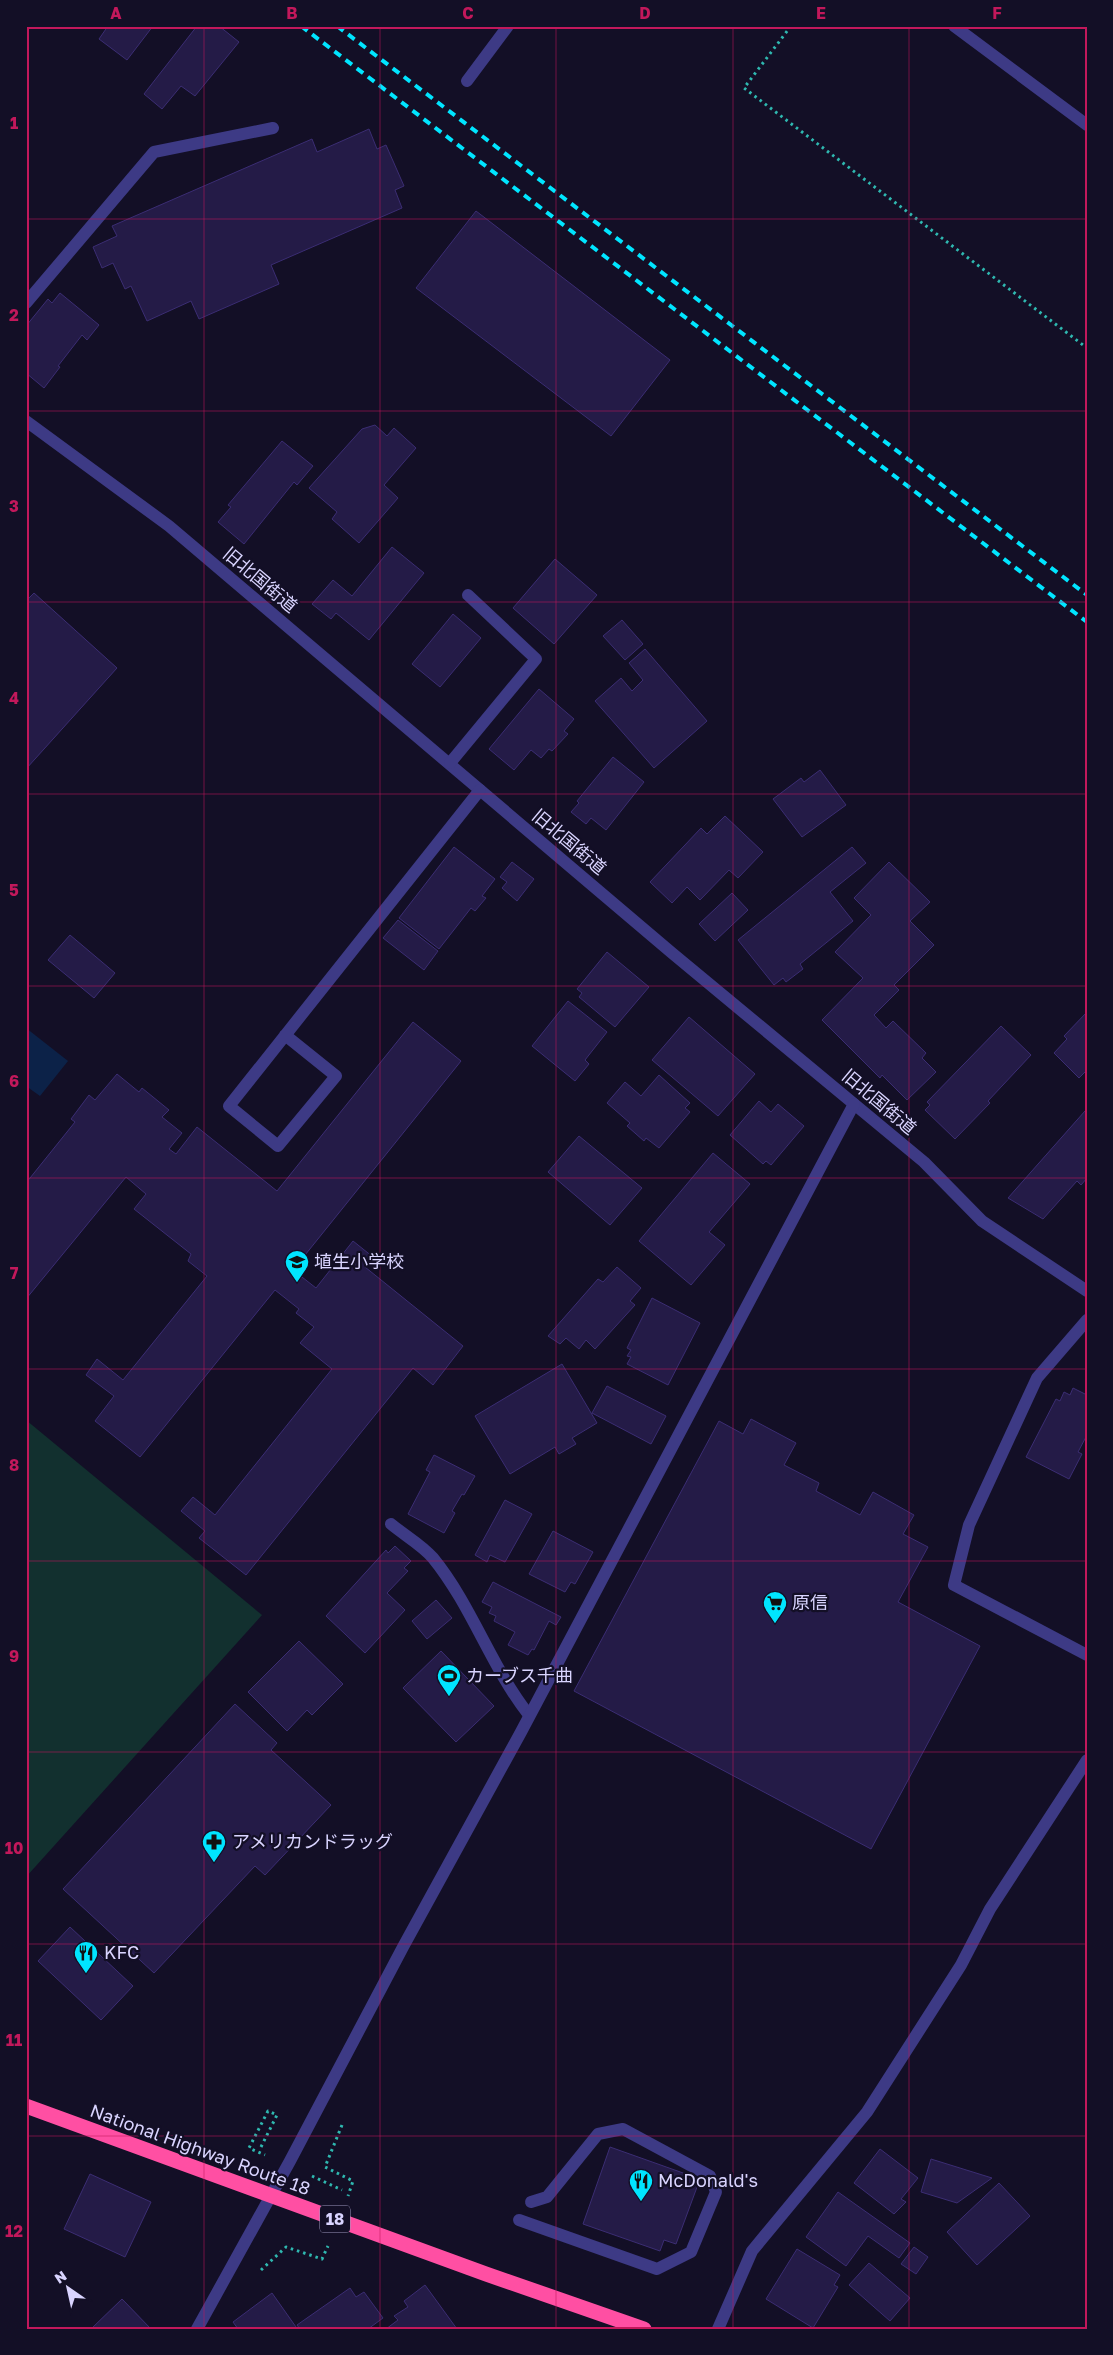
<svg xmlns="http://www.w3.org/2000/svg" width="1113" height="2355" font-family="'Golos Text','Noto Sans JP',sans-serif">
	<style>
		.green { fill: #12302f }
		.water { fill: #0c2248 }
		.building { fill: #241b47; stroke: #3b2d73 }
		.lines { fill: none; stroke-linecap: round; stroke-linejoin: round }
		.path { stroke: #2fb8b0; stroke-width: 3; stroke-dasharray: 2.5 4; stroke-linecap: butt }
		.minor { stroke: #3d3a85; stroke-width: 12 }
		.highway { stroke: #ff4fa3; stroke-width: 15 }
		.rail { stroke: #00e5ff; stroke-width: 4; stroke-dasharray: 8 6; stroke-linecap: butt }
		.grid { fill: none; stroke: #c2185b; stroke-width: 1; stroke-opacity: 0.55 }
		.labels { text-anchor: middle; stroke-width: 4.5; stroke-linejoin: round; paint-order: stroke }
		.shield { fill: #130f26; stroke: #9e99be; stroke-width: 1 }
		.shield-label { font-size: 16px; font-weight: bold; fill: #d9d4ff }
		.street-label { font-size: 18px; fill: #d9d4ff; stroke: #130f26 }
		.poi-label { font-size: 18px; fill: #d9d4ff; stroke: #130f26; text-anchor: start }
		.neatline { fill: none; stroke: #c2185b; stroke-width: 2 }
		.grid-label { font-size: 16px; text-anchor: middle; font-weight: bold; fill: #c2185b }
	</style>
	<rect width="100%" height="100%" fill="#130f26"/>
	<path class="green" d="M 26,1420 L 262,1615 L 26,1877 Z"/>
	<path class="water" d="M 26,1028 L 68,1061 L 40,1096 L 26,1086 Z"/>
	<g class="building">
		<path d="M 108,26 L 153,26 L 127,60 L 99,39 Z"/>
		<path d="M 197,26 L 219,26 L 239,42 L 195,96 L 181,86 L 162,109 L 144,94 Z"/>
		<path d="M 369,129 L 377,149 L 386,145 L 404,186 L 395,190 L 402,208 L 271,265 L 279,284 L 199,319 L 191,301 L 147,321 L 131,286 L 125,289 L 113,263 L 102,268 L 93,247 L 117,236 L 112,226 L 312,139 L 317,152 Z"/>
		<path d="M 476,211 L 670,360 L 611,436 L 416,288 Z"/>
		<path d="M 60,293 L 99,325 L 87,340 L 82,335 L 58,366 L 60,367 L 44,388 L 26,373 L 26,326 L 48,299 L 52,303 Z"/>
		<path d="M 375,425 L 387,436 L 394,428 L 416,448 L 384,485 L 398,498 L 359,543 L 332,519 L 337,512 L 309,488 L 362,429 Z"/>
		<path d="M 282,441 L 313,466 L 297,485 L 294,482 L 244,544 L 218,522 L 231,507 L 228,505 Z"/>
		<path d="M 392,547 L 424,573 L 369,640 L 336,613 L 331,619 L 312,604 L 333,580 L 352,596 Z"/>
		<path d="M 555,559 L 597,595 L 554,644 L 513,608 Z"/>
		<path d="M 34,593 L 117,668 L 26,769 L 26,601 Z"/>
		<path d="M 453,614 L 481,638 L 440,687 L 412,664 Z"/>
		<path d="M 622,620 L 643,644 L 625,660 L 603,636 Z"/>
		<path d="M 645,649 L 707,721 L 654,768 L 595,701 L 621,678 L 632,691 L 643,680 L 629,663 Z"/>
		<path d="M 539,689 L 574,719 L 564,731 L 568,734 L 552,751 L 549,749 L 541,758 L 531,750 L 514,770 L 489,749 Z"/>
		<path d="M 613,757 L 644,782 L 606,830 L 591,818 L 586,824 L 571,812 L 579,803 L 577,801 Z"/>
		<path d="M 820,770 L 846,805 L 802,837 L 773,799 L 801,778 L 804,782 Z"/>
		<path d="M 725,816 L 763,852 L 738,878 L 729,870 L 700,900 L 687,887 L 672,903 L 650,882 L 701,828 L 707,834 Z"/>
		<path d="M 454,847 L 495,879 L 482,896 L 486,898 L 475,911 L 471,908 L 439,949 L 399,918 Z"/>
		<path d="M 852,847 L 866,863 L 830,892 L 853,921 L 800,964 L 803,969 L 786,982 L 783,978 L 774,985 L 738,940 Z"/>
		<path d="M 512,862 L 534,879 L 517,901 L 502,888 L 507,882 L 500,877 Z"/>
		<path d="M 889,862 L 930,902 L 910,921 L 934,945 L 894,985 L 899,990 L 874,1015 L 886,1028 L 893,1021 L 926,1053 L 922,1058 L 936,1072 L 907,1100 L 882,1075 L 880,1078 L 822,1020 L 863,978 L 835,952 L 871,915 L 854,898 Z"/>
		<path d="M 732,893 L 748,910 L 715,941 L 699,924 Z"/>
		<path d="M 398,920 L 438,951 L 424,970 L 383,938 Z"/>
		<path d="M 70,935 L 115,973 L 94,998 L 48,960 Z"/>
		<path d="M 607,952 L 649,987 L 615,1027 L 579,997 L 582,993 L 577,989 Z"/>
		<path d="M 568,1001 L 607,1032 L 585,1060 L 589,1064 L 575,1081 L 532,1046 Z"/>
		<path d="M 1087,1012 L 1087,1070 L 1079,1078 L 1054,1053 L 1067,1039 L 1064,1036 Z"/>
		<path d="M 689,1017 L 755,1074 L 718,1116 L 652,1060 Z"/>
		<path d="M 413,1022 L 461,1061 L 293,1270 L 316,1288 L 353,1241 L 373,1257 L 365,1267 L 463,1346 L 433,1385 L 413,1368 L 246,1575 L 199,1538 L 205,1531 L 181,1511 L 193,1497 L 215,1515 L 332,1369 L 300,1343 L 314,1327 L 296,1313 L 299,1309 L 275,1290 L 140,1457 L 95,1421 L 114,1396 L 86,1375 L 97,1359 L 123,1380 L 207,1276 L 188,1261 L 191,1254 L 134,1209 L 146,1194 L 126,1177 L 26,1299 L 26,1183 L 75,1122 L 71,1119 L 89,1095 L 95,1100 L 117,1074 L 139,1092 L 142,1088 L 169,1110 L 162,1117 L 182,1133 L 169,1149 L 176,1154 L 197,1127 L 277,1191 Z"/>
		<path d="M 1001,1026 L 1031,1055 L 988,1101 L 990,1103 L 955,1139 L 925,1110 L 930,1105 L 927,1102 Z"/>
		<path d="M 659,1075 L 690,1103 L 685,1108 L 690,1112 L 659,1148 L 646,1138 L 644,1141 L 627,1126 L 630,1123 L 607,1103 L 625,1082 L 641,1096 Z"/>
		<path d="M 759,1101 L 771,1112 L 778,1104 L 804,1126 L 771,1165 L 766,1161 L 763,1164 L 730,1135 Z"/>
		<path d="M 1085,1111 L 1087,1112 L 1087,1178 L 1081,1185 L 1077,1181 L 1043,1219 L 1008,1198 Z"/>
		<path d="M 579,1136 L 642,1188 L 610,1225 L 548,1172 Z"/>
		<path d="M 713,1153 L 750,1184 L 709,1232 L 725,1245 L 691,1285 L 639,1241 Z"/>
		<path d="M 617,1267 L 641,1288 L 630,1301 L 635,1305 L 595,1349 L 586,1340 L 579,1349 L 566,1338 L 560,1344 L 548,1336 L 598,1279 L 603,1282 Z"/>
		<path d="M 652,1298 L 700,1323 L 668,1385 L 627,1364 L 631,1357 L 627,1356 L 631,1350 L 627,1348 Z"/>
		<path d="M 562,1364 L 597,1423 L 572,1438 L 576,1444 L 559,1454 L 555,1447 L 510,1474 L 475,1416 Z"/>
		<path d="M 607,1386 L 666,1416 L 651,1444 L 592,1413 Z"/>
		<path d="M 1073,1388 L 1087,1395 L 1087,1435 L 1078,1452 L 1082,1454 L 1069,1479 L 1026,1457 L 1056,1399 L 1060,1401 L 1064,1392 L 1070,1395 Z"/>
		<path d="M 751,1419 L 796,1443 L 784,1465 L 819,1483 L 816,1491 L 860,1515 L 873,1492 L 914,1515 L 903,1534 L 928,1547 L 898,1602 L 980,1646 L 871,1849 L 574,1691 L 719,1421 L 743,1434 Z"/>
		<path d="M 434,1455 L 475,1476 L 464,1495 L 462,1494 L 452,1511 L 455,1513 L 444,1533 L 408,1514 L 430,1472 L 426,1470 Z"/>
		<path d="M 505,1500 L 532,1514 L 505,1562 L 490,1555 L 487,1562 L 475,1555 Z"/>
		<path d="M 553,1531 L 593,1552 L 575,1584 L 571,1582 L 565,1592 L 529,1574 Z"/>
		<path d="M 395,1546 L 411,1561 L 404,1568 L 408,1571 L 387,1593 L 405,1610 L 365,1653 L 326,1616 L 386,1550 L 388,1553 Z"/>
		<path d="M 493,1582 L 561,1617 L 556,1625 L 549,1621 L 534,1650 L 532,1649 L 528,1655 L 508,1645 L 515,1632 L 494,1621 L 496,1616 L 489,1613 L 492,1607 L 482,1602 Z"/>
		<path d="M 436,1600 L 452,1618 L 427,1639 L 412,1621 Z"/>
		<path d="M 299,1641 L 343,1684 L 312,1715 L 307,1710 L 287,1731 L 248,1692 Z"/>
		<path d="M 441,1651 L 494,1706 L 456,1742 L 403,1688 Z"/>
		<path d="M 235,1704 L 277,1743 L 271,1750 L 331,1805 L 265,1875 L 255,1866 L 154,1973 L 63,1889 Z"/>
		<path d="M 70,1927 L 133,1986 L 101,2020 L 38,1961 Z"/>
		<path d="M 610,2147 L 700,2179 L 676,2244 L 664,2240 L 660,2251 L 583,2224 Z"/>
		<path d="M 880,2149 L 918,2178 L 901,2199 L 906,2202 L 894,2214 L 854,2183 Z"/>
		<path d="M 931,2159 L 992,2178 L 957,2203 L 921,2192 Z"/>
		<path d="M 90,2174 L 151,2202 L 125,2257 L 64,2229 Z"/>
		<path d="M 999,2183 L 1030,2216 L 977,2265 L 947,2232 Z"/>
		<path d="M 838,2192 L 910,2243 L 899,2258 L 868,2236 L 846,2266 L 806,2237 Z"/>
		<path d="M 914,2247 L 928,2257 L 916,2274 L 901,2264 Z"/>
		<path d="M 797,2249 L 840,2275 L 834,2285 L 838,2287 L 813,2328 L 766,2299 Z"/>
		<path d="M 869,2263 L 910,2298 L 890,2321 L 849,2285 Z"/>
		<path d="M 425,2285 L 457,2329 L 386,2329 L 398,2320 L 394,2316 L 408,2307 L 404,2301 Z"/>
		<path d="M 350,2288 L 356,2297 L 364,2292 L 383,2318 L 368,2329 L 300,2329 L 297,2325 Z"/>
		<path d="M 272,2293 L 296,2327 L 293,2329 L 238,2329 L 233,2322 Z"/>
		<path d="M 122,2299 L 151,2329 L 91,2329 Z"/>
	</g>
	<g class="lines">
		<g class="path">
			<path d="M 791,26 L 744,88 L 1087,348"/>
			<path d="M 342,2125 L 325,2167 L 353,2181 L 348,2196"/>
			<path d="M 261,2147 L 277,2115 L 268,2111 L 249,2148 L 265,2155"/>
			<path d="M 312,2176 L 342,2190"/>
			<path d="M 261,2270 L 286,2247 L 322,2259 L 328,2246"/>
		</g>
		<g class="minor">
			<path d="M 954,26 L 1087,125"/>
			<path d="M 467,81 L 508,26"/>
			<path d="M 26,303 L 154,152 L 273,128"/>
			<path d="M 26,421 L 169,526 L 672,953 L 924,1162 L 982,1221 L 1087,1291"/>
			<path d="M 450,763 L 536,659 L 468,595"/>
			<path d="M 285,1035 L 336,1076 L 278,1146 L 229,1106 L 480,790"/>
			<path d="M 1087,1320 L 1037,1378 L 969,1525 L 954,1585 L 1087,1655"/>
			<path d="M 391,1524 C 404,1535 422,1545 433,1558 C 472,1606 491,1667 529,1715"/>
			<path d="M 519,2220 L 657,2269 L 691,2252 L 716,2192 L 710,2176 L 623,2129 L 598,2134 L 547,2197 L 531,2202"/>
			<path d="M 197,2329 L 290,2161 L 403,1947 L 521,1732 L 854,1104"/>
			<path d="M 718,2329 L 752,2251 L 867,2112 L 961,1965 L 990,1909 L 1087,1760"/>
		</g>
		<path class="highway" d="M 26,2106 L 486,2274 L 644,2329"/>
		<g class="rail">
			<path d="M 301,26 L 1087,622"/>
			<path d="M 337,26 L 1087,595"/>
		</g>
	</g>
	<path class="grid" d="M 204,26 L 204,2329M 380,26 L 380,2329M 556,26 L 556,2329M 733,26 L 733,2329M 909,26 L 909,2329M 26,219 L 1087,219M 26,411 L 1087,411M 26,602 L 1087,602M 26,794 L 1087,794M 26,986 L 1087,986M 26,1178 L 1087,1178M 26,1369 L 1087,1369M 26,1561 L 1087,1561M 26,1752 L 1087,1752M 26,1944 L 1087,1944M 26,2136 L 1087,2136"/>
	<defs>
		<g id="school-pin" transform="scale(1.25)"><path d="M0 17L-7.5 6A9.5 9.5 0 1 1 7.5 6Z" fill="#00e5ff" stroke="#130f26"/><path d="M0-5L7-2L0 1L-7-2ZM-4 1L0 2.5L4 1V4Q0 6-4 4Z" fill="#111"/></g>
		<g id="supermarket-pin" transform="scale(1.25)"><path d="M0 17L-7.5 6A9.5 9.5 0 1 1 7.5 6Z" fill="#00e5ff" stroke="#130f26"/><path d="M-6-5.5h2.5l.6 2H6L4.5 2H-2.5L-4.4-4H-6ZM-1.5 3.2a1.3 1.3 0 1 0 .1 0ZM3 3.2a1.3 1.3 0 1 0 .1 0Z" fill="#111"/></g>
		<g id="stadium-pin" transform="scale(1.25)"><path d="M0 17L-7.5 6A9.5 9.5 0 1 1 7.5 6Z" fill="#00e5ff" stroke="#130f26"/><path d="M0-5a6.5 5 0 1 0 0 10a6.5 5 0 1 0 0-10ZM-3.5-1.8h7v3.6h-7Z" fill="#111"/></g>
		<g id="pharmacy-pin" transform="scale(1.25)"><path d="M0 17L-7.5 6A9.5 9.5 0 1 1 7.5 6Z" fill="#00e5ff" stroke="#130f26"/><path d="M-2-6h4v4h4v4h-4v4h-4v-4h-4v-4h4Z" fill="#111"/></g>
		<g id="restaurant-pin" transform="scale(1.25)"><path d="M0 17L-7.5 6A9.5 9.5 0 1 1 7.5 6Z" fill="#00e5ff" stroke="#130f26"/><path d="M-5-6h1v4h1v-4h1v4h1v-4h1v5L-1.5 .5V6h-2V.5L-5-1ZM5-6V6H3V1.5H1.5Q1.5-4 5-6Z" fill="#111"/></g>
	</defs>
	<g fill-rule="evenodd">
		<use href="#school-pin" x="297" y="1262"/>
		<use href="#supermarket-pin" x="775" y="1603"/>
		<use href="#stadium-pin" x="449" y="1676"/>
		<use href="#pharmacy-pin" x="214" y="1842"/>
		<use href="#restaurant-pin" x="86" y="1953"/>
		<use href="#restaurant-pin" x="641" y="2181"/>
	</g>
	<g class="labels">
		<rect class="shield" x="320" y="2205.5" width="30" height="27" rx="4"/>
		<g class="shield-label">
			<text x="335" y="2225">18</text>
		</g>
		<g class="street-label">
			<text transform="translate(260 580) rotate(40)" y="6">旧北国街道</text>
			<text transform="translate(569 842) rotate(40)" y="6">旧北国街道</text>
			<text transform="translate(879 1102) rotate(40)" y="6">旧北国街道</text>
			<text transform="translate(200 2150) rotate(20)" y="6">National Highway Route 18</text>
		</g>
		<g class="poi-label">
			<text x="314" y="1268">埴生小学校</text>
			<text x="792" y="1609">原信</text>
			<text x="466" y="1682">カーブス千曲</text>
			<text x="232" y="1848">アメリカンドラッグ</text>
			<text x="104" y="1959">KFC</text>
			<text x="658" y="2187">McDonald's</text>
		</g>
	</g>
	<rect width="1113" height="2355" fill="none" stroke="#130f26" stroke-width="55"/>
	<g transform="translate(68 2288) rotate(326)" stroke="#130f26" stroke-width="4" paint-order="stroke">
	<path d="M0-4L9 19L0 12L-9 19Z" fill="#d9d4ff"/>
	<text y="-8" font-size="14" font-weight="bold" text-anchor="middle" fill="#d9d4ff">N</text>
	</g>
	<rect x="28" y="28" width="1058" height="2300" class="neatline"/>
	<g class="grid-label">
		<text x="116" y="19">A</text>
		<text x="292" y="19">B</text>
		<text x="468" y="19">C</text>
		<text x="645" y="19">D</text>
		<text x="821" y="19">E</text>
		<text x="997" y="19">F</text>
		<text x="14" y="129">1</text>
		<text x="14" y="321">2</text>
		<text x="14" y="512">3</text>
		<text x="14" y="704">4</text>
		<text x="14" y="896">5</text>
		<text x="14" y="1087">6</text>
		<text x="14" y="1279">7</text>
		<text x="14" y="1471">8</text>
		<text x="14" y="1662">9</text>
		<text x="14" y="1854">10</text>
		<text x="14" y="2046">11</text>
		<text x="14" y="2237">12</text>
	</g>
</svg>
